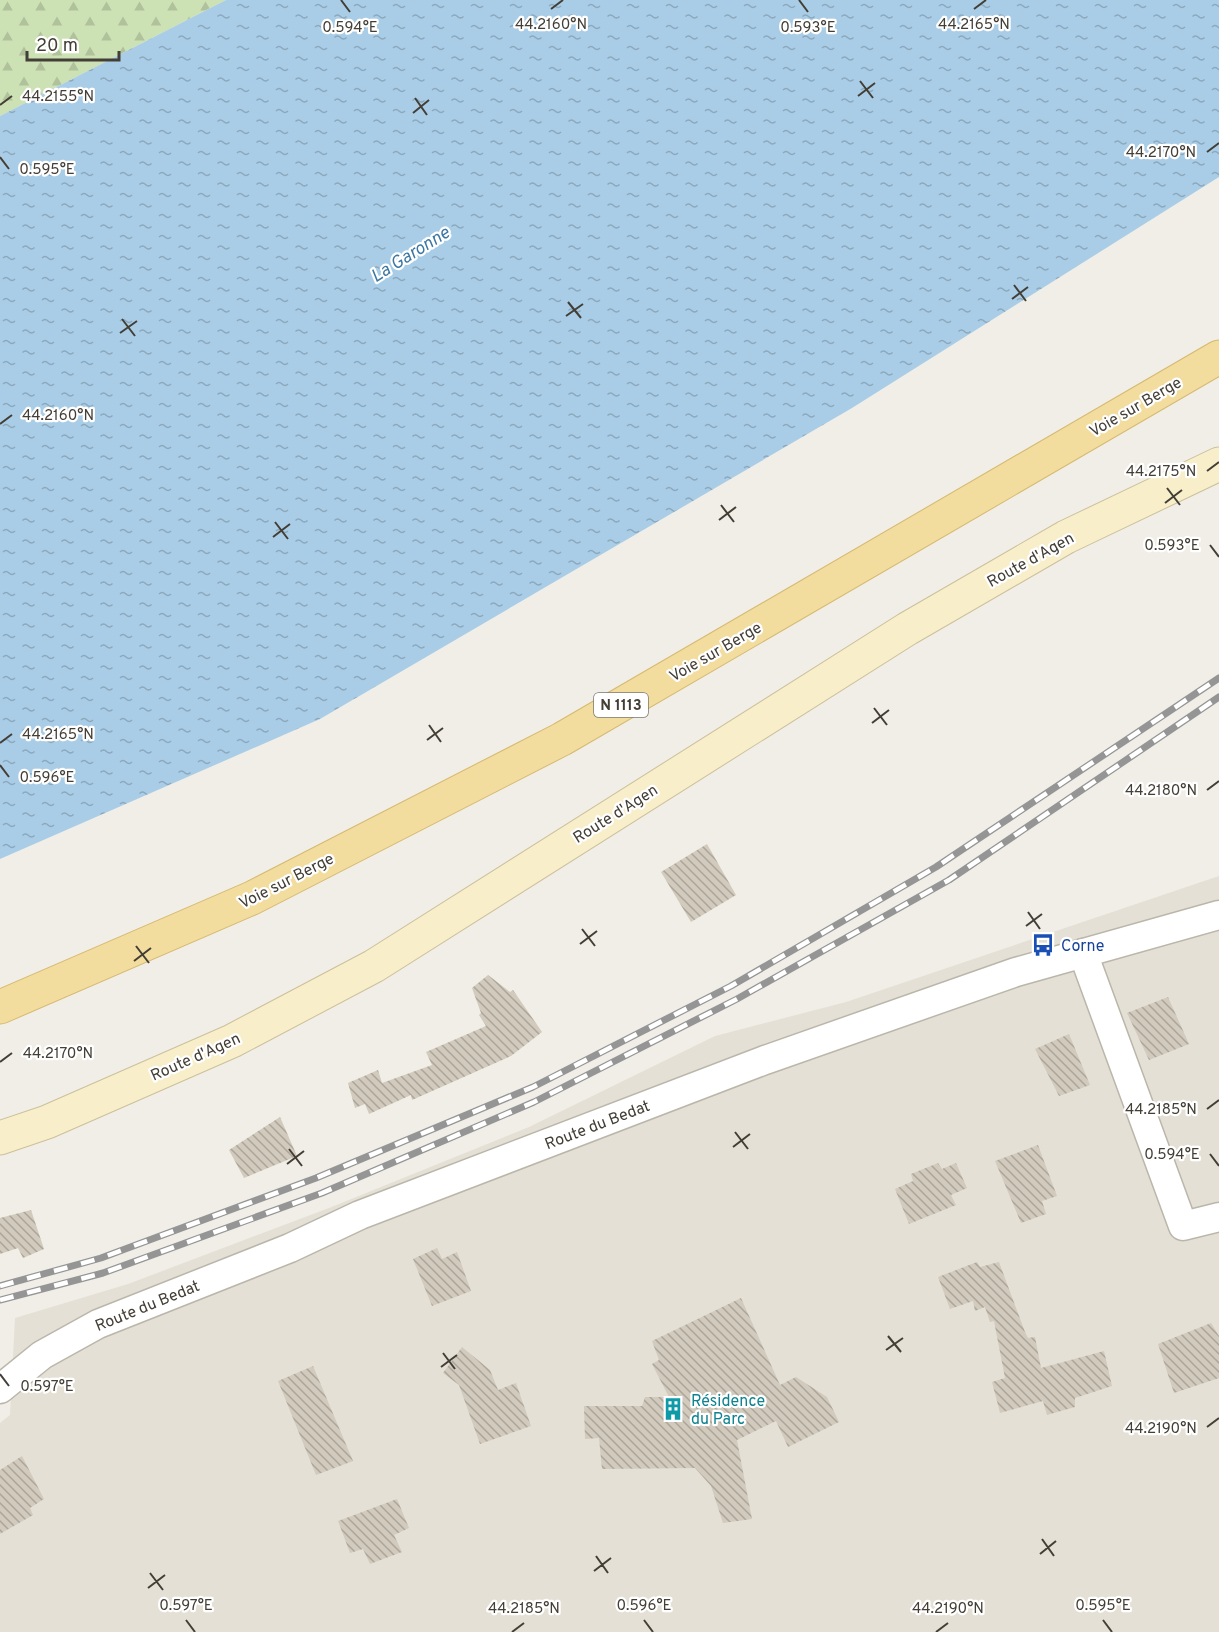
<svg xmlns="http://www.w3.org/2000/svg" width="1219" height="1632" font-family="Overpass,sans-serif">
<defs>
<pattern id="forest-firs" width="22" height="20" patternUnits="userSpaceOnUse" patternTransform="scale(1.5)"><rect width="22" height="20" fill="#cce1b4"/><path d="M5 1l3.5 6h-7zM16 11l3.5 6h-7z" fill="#b0c29b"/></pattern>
<pattern id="water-ripples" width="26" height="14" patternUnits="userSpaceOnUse" patternTransform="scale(1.5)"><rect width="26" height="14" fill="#a9cde7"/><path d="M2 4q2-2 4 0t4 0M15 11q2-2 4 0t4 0" fill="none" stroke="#8ba8bc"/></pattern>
<pattern id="building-back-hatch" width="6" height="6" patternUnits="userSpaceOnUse" patternTransform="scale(1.5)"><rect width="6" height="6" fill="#d1cabd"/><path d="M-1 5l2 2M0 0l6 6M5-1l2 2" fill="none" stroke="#aba59a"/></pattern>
</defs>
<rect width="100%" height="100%" fill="#f1eee7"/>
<polygon fill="#e4e0d5" points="1219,876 1219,1632 0,1632 0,1423 10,1415 15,1318 128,1284 329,1208 529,1127 715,1036 846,1002"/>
<polygon fill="url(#forest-firs)" points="0,0 226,0 0,116"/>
<polygon fill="url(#water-ripples)" points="226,0 1219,0 1219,177 852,408 320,719 0,859 0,116"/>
<g fill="url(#building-back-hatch)">
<polygon points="707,844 736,895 691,922 661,872"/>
<polygon points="488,975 510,992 513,990 542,1032 511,1056 412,1100 411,1095 369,1114 365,1104 355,1108 348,1083 378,1070 382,1083 432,1065 426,1052 486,1026 479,1015 481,1013 472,988"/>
<polygon points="1168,997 1189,1044 1149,1060 1127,1013"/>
<polygon points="1069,1034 1090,1085 1059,1096 1035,1049"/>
<polygon points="280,1117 297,1156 244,1178 229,1150"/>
<polygon points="1038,1145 1057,1196 1042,1201 1046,1214 1021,1223 995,1161"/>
<polygon points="938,1163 942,1169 956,1163 967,1188 951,1195 956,1205 909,1224 895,1189 913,1181 911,1174"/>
<polygon points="31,1210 44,1249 23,1258 18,1248 0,1254 0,1218"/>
<polygon points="437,1248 442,1259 457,1252 471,1291 432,1306 413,1259"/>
<polygon points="977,1262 980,1267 999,1262 1025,1332 1028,1338 1035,1337 1041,1368 1104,1351 1112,1386 1075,1398 1075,1407 1047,1415 1043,1401 1000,1413 992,1382 1005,1378 994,1321 990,1322 985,1307 975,1311 973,1301 950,1309 938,1277"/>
<polygon points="741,1298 780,1385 796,1377 827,1397 839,1422 788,1447 776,1421 737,1440 752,1519 723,1523 711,1486 695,1468 602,1469 599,1438 585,1439 584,1406 642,1406 645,1397 669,1397 652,1364 659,1360 652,1341"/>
<polygon points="1211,1323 1219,1336 1219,1378 1174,1393 1158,1344"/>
<polygon points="462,1347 490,1370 498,1390 516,1383 531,1426 480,1444 459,1385 443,1373"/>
<polygon points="313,1366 353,1461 316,1475 278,1381"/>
<polygon points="22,1456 44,1499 30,1508 33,1515 0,1534 0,1470"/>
<polygon points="397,1499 409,1528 394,1535 402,1552 370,1564 363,1549 350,1553 338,1521"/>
</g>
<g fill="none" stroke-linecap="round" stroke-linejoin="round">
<g stroke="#bbb6aa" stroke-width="31">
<g id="street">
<polyline points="1083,953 1183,1226 1219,1217"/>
<polyline points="0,1389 42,1355 98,1324 290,1248 360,1215 765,1060 1016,972 1219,915"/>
</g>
</g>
<g stroke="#ccc09b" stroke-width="35">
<polyline id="secondary" points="0,1138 47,1122 232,1041 374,966 907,629 1066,537 1219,464"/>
</g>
<g stroke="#d5b970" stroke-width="35">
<polyline id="primary" points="0,1007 252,898 562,739 1219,357"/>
</g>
<use href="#street" stroke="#fff" stroke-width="28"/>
<use href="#secondary" stroke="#f8eeca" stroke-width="33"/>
<use href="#primary" stroke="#f2dc9e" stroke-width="33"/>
<g stroke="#959595" stroke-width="7">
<g id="rail">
<polyline points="0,1286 101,1258 316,1178 533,1087 731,986 936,867 1219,678"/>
<polyline points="0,1300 103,1273 322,1193 534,1102 737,999 949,880 1219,697"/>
</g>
</g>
<use href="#rail" stroke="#fff" stroke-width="4.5" stroke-dasharray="14" stroke-linecap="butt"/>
</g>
<path fill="none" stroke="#433e36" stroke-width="2" d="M341,0L350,12M799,0L808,12M551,9L563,0M974,9L986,0M860,81L873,98M858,96L875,83M415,98L427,115M0,105L12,96M413,113L429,100M1207,152L1219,143M0,157L9,169M1014,285L1026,301M1012,299L1028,287M568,302L581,318M566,316L583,304M122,319L135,336M120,333L137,321M0,424L12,415M1207,471L1219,462M1167,488L1180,505M1165,503L1182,490M721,505L734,522M719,520L736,507M275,522L288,539M273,537L290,524M1210,545L1219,557M874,708L887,725M872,723L889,710M429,725L441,742M427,740L443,728M0,743L12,734M0,765L9,777M1207,790L1219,781M1028,912L1040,929M1026,926L1042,914M582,929L595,946M580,944L597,931M136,946L149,963M134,961L151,948M0,1062L12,1053M1207,1109L1219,1100M735,1132L748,1149M733,1147L750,1134M289,1149L302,1166M1210,1154L1219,1166M287,1164L304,1151M888,1336L901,1352M886,1350L903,1338M443,1353L455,1369M441,1367L457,1355M0,1374L9,1386M1207,1427L1219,1418M1042,1539L1054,1556M1040,1554L1056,1541M596,1556L608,1573M594,1571L611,1558M150,1573L163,1590M148,1588L165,1575M186,1620L195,1632M644,1620L653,1632M1103,1620L1112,1632M512,1632L524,1623M936,1632L948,1623"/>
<defs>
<g id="bus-bare" transform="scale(1.8)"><path d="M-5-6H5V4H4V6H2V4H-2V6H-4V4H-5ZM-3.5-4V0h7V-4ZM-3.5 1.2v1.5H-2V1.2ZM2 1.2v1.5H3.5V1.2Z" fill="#1a4fb4" stroke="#fff" stroke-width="2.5" paint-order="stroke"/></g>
<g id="building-bare" transform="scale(1.8)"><path d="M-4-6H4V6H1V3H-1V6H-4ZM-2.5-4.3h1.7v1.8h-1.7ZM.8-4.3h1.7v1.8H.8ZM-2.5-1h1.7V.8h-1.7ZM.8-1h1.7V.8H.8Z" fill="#0f9aa8" stroke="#fff" stroke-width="2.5" paint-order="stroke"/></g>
</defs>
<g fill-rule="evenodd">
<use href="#bus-bare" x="1043" y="945"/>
<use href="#building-bare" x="673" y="1409"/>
</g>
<g text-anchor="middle" stroke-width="4.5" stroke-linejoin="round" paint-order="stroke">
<rect fill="#fff" stroke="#7b7872" stroke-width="1.5" x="594" y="693" width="54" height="24" rx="4.5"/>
<g font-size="15" font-weight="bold" fill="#433e36">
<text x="621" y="710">N 1113</text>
</g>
<g font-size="16" fill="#433e36" stroke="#fff">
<text transform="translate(1135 406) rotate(-30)" y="6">Voie sur Berge</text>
<text transform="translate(1030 559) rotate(-29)" y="6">Route d'Agen</text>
<text transform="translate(715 651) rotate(-30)" y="6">Voie sur Berge</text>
<text transform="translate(615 813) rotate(-32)" y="6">Route d'Agen</text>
<text transform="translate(286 880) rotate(-27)" y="6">Voie sur Berge</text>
<text transform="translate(195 1056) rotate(-24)" y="6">Route d'Agen</text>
<text transform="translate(597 1124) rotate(-21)" y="6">Route du Bedat</text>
<text transform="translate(147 1305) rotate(-22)" y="6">Route du Bedat</text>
</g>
<g font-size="16" fill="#164399" stroke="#fff" text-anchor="start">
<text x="1061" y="951">Corne</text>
</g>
<g font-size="16" fill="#0d838f" stroke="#fff" text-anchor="start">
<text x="691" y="1406">Résidence<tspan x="691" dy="18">du Parc</tspan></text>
</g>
<g font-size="18" font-style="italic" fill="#3c76a2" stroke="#fff">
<text transform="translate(410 254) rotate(-32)" y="6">La Garonne</text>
</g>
</g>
<g font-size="15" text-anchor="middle" fill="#433e36" stroke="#fff" stroke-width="4.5" stroke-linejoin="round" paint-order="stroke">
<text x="551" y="29">44.2160°N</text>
<text x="974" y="29">44.2165°N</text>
<text x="350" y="32">0.594°E</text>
<text x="808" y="32">0.593°E</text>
<text x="58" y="101">44.2155°N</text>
<text x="1161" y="157">44.2170°N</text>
<text x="47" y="174">0.595°E</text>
<text x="58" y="420">44.2160°N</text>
<text x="1161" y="476">44.2175°N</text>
<text x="1172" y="550">0.593°E</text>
<text x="58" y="739">44.2165°N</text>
<text x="47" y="782">0.596°E</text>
<text x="1161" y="795">44.2180°N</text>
<text x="58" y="1058">44.2170°N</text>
<text x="1161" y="1114">44.2185°N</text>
<text x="1172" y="1159">0.594°E</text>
<text x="47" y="1391">0.597°E</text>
<text x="1161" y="1433">44.2190°N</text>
<text x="186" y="1610">0.597°E</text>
<text x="644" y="1610">0.596°E</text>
<text x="1103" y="1610">0.595°E</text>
<text x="524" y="1613">44.2185°N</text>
<text x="948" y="1613">44.2190°N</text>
</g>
<path d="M27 51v9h92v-9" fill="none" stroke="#433e36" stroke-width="3"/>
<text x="36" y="51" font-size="18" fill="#433e36" stroke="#ffffff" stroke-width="4.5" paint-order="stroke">20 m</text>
</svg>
